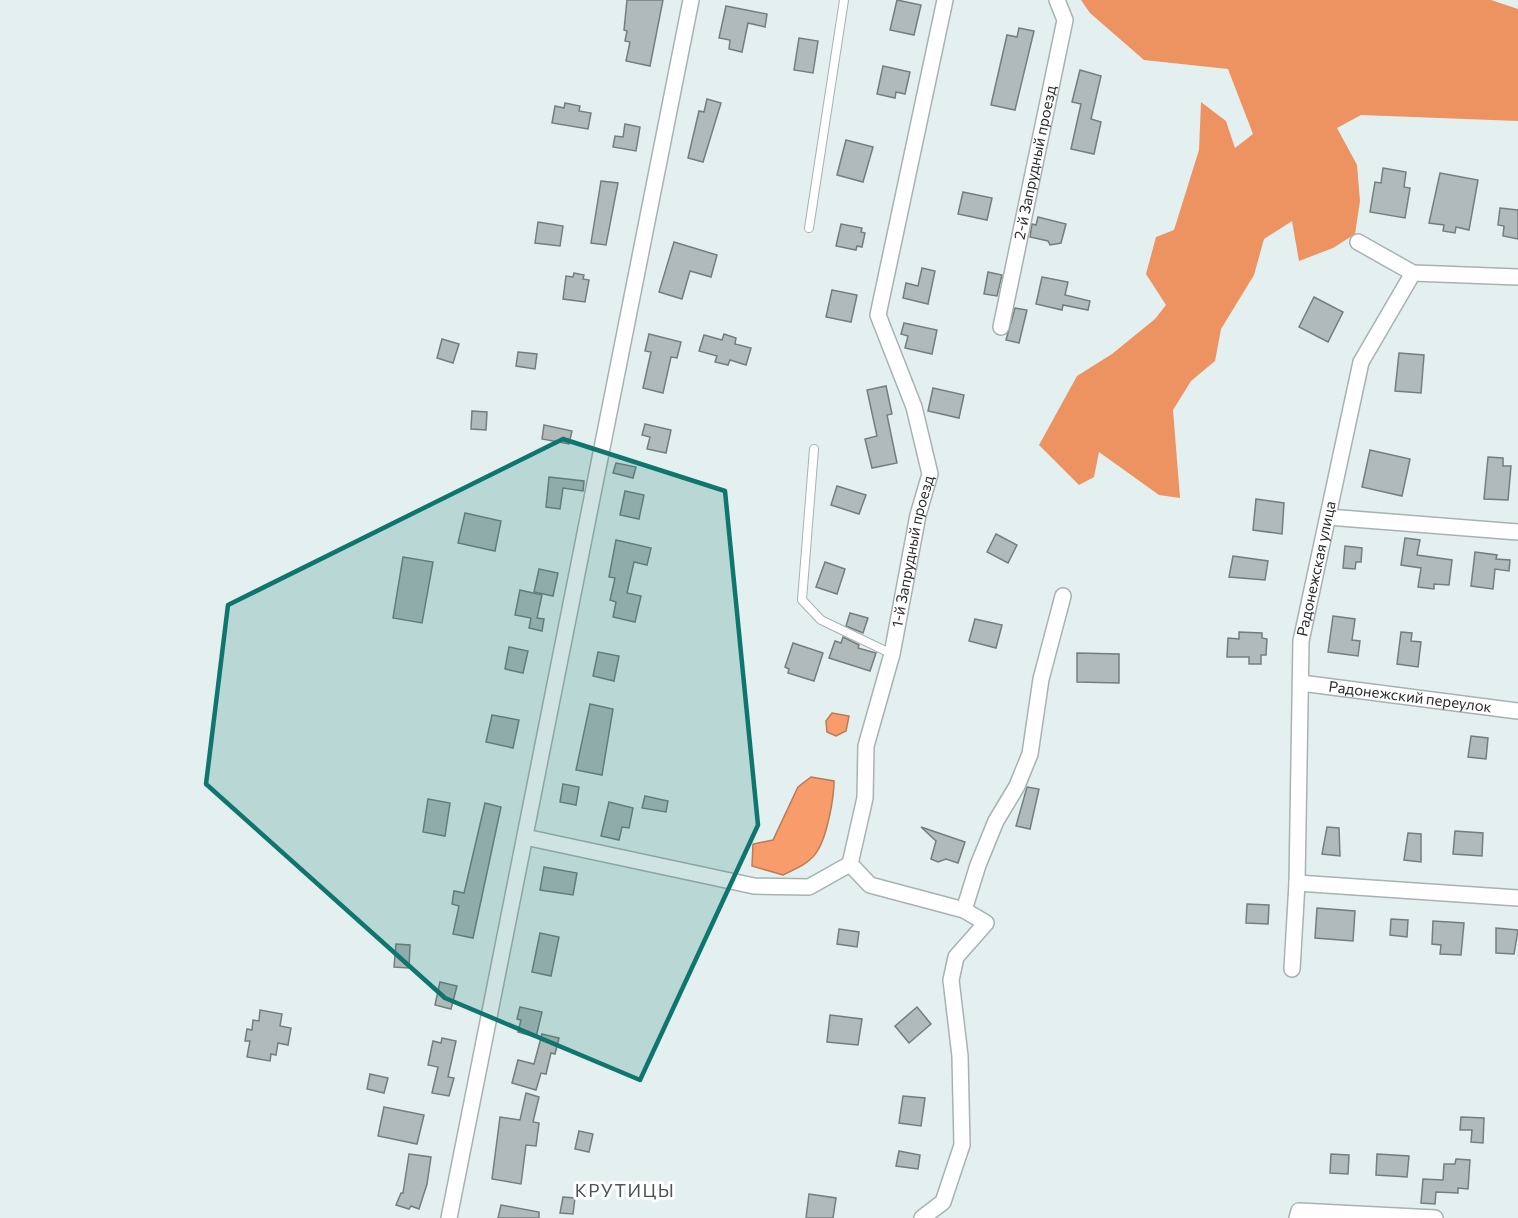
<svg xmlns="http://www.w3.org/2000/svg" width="1518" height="1218" font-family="Commissioner,sans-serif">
<rect width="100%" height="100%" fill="#e4efef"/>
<polygon fill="#ed9361" points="1081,0 1491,0 1518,9 1518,121 1361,115 1337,128 1357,165 1360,201 1355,234 1333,248 1299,261 1292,221 1264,239 1254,275 1221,329 1215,361 1191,381 1173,410 1180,498 1159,495 1099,452 1094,477 1079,485 1039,445 1077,376 1112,354 1155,319 1166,305 1146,274 1156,237 1174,230 1199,150 1201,102 1226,121 1235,148 1253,134 1228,69 1144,60 1090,13"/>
<g fill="#f79c6a" stroke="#b97b58" stroke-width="1.5">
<polygon points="832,713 849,716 846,731 836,736 827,732 826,721"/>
<path d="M811,777L834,781C834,799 827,835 818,850C811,863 795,869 783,875L752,866L753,844L773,840L798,787Z"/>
</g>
<g fill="#b0babb" stroke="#757e7f" stroke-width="1.5">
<polygon points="627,0 663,0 650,66 626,61 630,42 625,41 627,31 624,30"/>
<polygon points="897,0 921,5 914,35 890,30"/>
<polygon points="726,6 767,14 765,27 748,23 742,52 729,49 730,40 719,38"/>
<polygon points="1019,28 1034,31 1015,110 991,105 1007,35 1017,37"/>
<polygon points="799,38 818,41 813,73 794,70"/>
<polygon points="883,66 910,72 905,94 896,92 895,98 877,94"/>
<polygon points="1080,70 1101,76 1091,119 1101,122 1094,154 1071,149 1081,104 1072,102"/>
<polygon points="707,99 721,103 703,162 688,158 699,111 704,112"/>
<polygon points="565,103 580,106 579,111 591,113 588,129 552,123 555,106 564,108"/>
<polygon points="625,124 640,127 636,151 613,147 615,136 623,137"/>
<polygon points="846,140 873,147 863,182 837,175"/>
<polygon points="1383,168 1406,172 1404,187 1410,188 1405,218 1370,212 1375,182 1381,183"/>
<polygon points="1440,173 1478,180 1469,230 1456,227 1455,233 1443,231 1444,225 1429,223"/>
<polygon points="601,181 618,183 606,245 591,243"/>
<polygon points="963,192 992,198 987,220 958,214"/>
<polygon points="1500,208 1518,210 1518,239 1503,236 1504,226 1498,225"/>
<polygon points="1038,217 1066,224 1061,243 1050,245 1048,241 1030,237 1032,224 1036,225"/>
<polygon points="538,222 563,226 560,246 535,243"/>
<polygon points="841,224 862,228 861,232 865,233 862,247 857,246 856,250 836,246"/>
<polygon points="674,242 717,255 711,277 690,271 682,299 659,292"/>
<polygon points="922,268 935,271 928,304 903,298 906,283 918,286"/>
<polygon points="988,272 1002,275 997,296 984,294"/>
<polygon points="574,273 584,275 583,279 589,280 585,302 563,299 566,276 573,277"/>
<polygon points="1042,277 1068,282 1065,295 1090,301 1088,310 1063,305 1062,310 1036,304"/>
<polygon points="832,290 857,295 851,322 826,317"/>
<polygon points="1314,297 1343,312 1328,342 1299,327"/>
<polygon points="1015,308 1027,310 1019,343 1006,340"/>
<polygon points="904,323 937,330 932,354 905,348 908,336 901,334"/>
<polygon points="649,334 681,342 677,358 671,357 663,393 643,388 651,352 645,351"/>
<polygon points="724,334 736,338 735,344 751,348 746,365 730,360 728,365 715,362 717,356 699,351 704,335 722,340"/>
<polygon points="442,339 459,344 453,363 437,358"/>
<polygon points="518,352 537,354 535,369 516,366"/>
<polygon points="1399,353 1424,355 1421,393 1395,391"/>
<polygon points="886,386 892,414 887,415 897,463 872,468 865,439 877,436 867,390"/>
<polygon points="933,388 964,395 959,418 928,411"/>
<polygon points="472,411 487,412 486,430 471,429"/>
<polygon points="645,424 671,430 666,453 647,449 650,437 642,435"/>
<polygon points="544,425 572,431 569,444 542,439"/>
<polygon points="1370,450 1410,459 1402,496 1362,487"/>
<polygon points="1488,457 1503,458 1503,466 1511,466 1508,500 1484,499"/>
<polygon points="616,463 636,467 633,478 613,473"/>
<polygon points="549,477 584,481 583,491 563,488 560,509 546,507"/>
<polygon points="837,486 866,495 859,514 831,505"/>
<polygon points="625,491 644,495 639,519 620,515"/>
<polygon points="1256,499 1284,503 1282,534 1253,530"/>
<polygon points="465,513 501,521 495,551 458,543"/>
<polygon points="996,534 1017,545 1008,563 987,552"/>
<polygon points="1405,538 1420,540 1417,555 1452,560 1449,585 1434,584 1434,589 1418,587 1421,568 1401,565"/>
<polygon points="616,540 651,548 647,565 634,562 627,593 641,596 635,622 613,617 616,602 610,600 615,578 609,577"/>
<polygon points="1345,546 1362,548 1361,562 1356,562 1355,569 1343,568"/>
<polygon points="1475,552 1497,555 1496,559 1510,560 1509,571 1495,569 1493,589 1471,586"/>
<polygon points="1233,556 1268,561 1265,580 1229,577"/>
<polygon points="403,557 433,562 422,623 393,618"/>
<polygon points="825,562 845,569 837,594 816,587"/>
<polygon points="539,569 558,573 553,596 534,592"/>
<polygon points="520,590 542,595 537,618 544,619 542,631 529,628 531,618 515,615"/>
<polygon points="850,613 868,618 863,633 846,626"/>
<polygon points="1333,616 1355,619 1352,640 1360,641 1358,656 1328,652"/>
<polygon points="975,619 1002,625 996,648 969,641"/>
<polygon points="1239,632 1262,633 1262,638 1267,639 1266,655 1261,655 1261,664 1249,664 1249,657 1227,657 1228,638 1239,639"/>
<polygon points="1401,632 1412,633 1411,641 1421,642 1418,667 1397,664"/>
<polygon points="843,637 859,645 858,648 876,653 870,671 829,658 835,641 841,643"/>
<polygon points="793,643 823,653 814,681 788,673 789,669 785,667"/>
<polygon points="509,647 528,651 523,673 505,669"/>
<polygon points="598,652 619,656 614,681 593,676"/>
<polygon points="1077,653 1119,654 1119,683 1077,682"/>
<polygon points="590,704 613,709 602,775 576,770"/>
<polygon points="492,715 519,720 513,748 486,742"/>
<polygon points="1471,736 1488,738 1486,759 1468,757"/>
<polygon points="563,784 579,787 576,805 560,802"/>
<polygon points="1027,787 1039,789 1030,829 1016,826"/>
<polygon points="645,796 668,801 666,812 642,808"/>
<polygon points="428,799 450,803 445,836 423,832"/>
<polygon points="609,802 633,808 629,828 622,827 619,840 601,836"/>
<polygon points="485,803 501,807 473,938 453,934 459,906 452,904 454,891 464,893"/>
<polygon points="921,827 965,842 958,863 946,859 938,862 931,859 936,841"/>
<polygon points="1327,827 1339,828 1340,856 1322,854"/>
<polygon points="1455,831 1483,833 1482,856 1453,854"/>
<polygon points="1408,833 1421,834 1421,862 1404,860"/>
<polygon points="544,867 577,873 573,895 540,890"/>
<polygon points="1247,904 1269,905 1268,924 1246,923"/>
<polygon points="1317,908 1355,911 1353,941 1315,938"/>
<polygon points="1391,919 1408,920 1407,937 1390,935"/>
<polygon points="1433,921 1464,923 1461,955 1440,954 1441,945 1432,944"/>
<polygon points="1496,928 1518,930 1514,954 1496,953"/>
<polygon points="839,929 859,932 857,947 837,944"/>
<polygon points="540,933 559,937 551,976 532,972"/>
<polygon points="396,944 410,945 409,968 394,967"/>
<polygon points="440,982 457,986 451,1009 435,1005"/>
<polygon points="520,1007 542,1012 536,1037 518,1032 521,1020 517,1019"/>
<polygon points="917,1007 931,1024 909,1043 895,1026"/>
<polygon points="260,1010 282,1014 280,1026 291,1028 288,1045 278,1043 276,1055 271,1054 270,1061 247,1057 250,1041 245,1041 247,1029 252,1030 253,1020 259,1021"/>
<polygon points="830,1015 862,1019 858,1045 827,1042"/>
<polygon points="542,1034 559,1038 555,1054 551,1053 546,1074 541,1073 536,1090 512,1083 518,1060 534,1064"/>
<polygon points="442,1038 456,1041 448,1077 454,1078 449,1096 432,1093 438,1067 428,1065 433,1041 441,1043"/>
<polygon points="370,1074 388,1078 384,1093 367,1089"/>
<polygon points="526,1093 539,1097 533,1122 539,1123 536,1146 526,1145 521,1184 492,1179 500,1117 520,1120"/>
<polygon points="903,1096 925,1098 921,1126 899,1123"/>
<polygon points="384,1107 424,1115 417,1144 378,1136"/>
<polygon points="1461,1117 1484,1118 1483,1143 1471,1142 1472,1130 1460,1130"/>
<polygon points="579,1131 593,1134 589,1152 575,1149"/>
<polygon points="899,1151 920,1155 918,1169 896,1166"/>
<polygon points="409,1154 431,1157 427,1184 419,1209 411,1206 409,1209 396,1205 401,1193 403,1193"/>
<polygon points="1331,1154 1349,1155 1348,1174 1330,1173"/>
<polygon points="1377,1154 1409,1156 1407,1177 1376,1175"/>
<polygon points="1456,1159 1470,1160 1468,1189 1458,1188 1458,1193 1436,1192 1435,1204 1421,1203 1423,1179 1443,1180 1444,1164 1455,1164"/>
<polygon points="809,1194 836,1198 833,1218 806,1218"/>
<polygon points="563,1197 575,1198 573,1214 560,1213"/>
<polygon points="501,1205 539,1212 539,1218 498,1218"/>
</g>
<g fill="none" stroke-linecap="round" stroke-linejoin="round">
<g stroke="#a8b2b3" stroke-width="10">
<g id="service">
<polyline points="809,228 844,0"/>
<polyline points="814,449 802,600 821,620 892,654"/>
</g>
</g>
<g stroke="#a8b2b3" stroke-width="18">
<g id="minor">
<polyline points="1358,242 1413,273 1518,277"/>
<path id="s1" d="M1001,327L1065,20L1057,0"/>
<polyline points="1328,517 1518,532"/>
<path id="s2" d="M1301,683L1518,711"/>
<polyline points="525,837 754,886 809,887 850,864"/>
<path id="s3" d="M850,864L865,798L866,746L892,654L918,515L930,474L914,407L878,315L945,0"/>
<polyline points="850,864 870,885 964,910 986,923 956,957 951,980 960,1056 962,1145 943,1202 922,1218"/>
<polyline points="1297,883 1518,898"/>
<polyline points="964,910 978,865 996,821 1017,786 1030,754 1041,679 1063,596"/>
<path id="s4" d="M1292,969L1297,883L1301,641L1361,362L1413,273"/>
<polyline points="449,1218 691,0"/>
<polyline points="1297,1218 1299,1211 1435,1218"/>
</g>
</g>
<use href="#service" stroke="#fff" stroke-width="8"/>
<use href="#minor" stroke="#fff" stroke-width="15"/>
</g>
<path fill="#0f766e" fill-opacity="0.2" stroke="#0f766e" stroke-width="4.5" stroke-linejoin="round" d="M563,439L725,491L758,825L640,1080L445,998L206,784L228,605Z"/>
<g text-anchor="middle" stroke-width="6" stroke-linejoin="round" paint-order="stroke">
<g font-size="15" fill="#292d2e" stroke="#fff">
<text dy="5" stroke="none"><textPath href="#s1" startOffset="168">2-й Запрудный проезд</textPath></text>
<text dy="5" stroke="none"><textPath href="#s3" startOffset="320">1-й Запрудный проезд</textPath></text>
<text dy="5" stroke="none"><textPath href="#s4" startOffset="402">Радонежская улица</textPath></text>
<text dy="5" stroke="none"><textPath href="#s2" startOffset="110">Радонежский переулок</textPath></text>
</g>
<g font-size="18" letter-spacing="1.5" fill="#4c5556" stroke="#fff">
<text x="625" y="1197">КРУТИЦЫ</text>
</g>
</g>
</svg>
